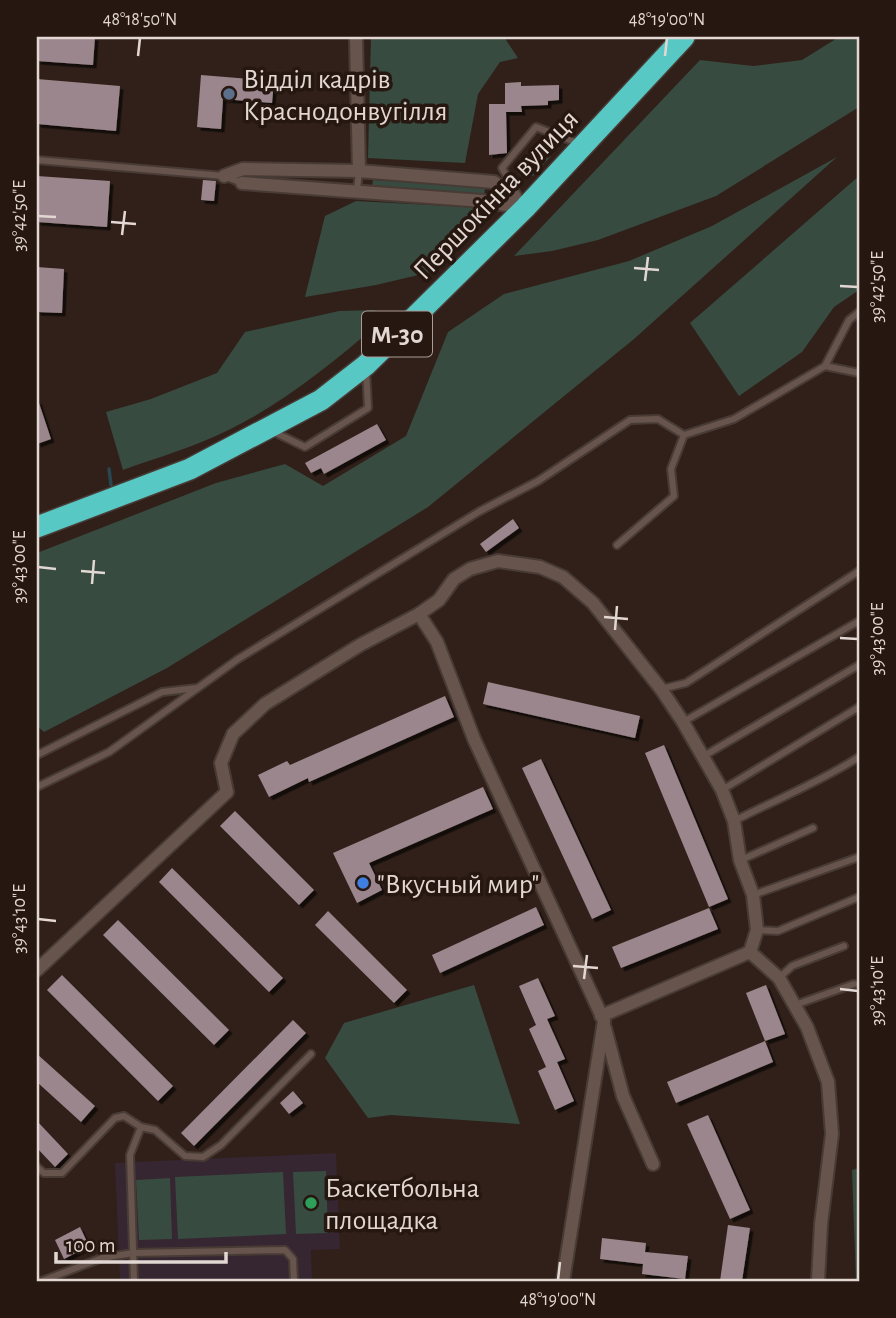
<svg xmlns="http://www.w3.org/2000/svg" width="896" height="1318" font-family="'Alegreya Sans',sans-serif">
<defs>
<filter id="shadow"><feDropShadow dx="3.5" dy="3.5" stdDeviation="0" flood-color="#0009"/></filter>
</defs>
<rect width="100%" height="100%" fill="#302019"/>
<polygon fill="#362631" points="336,1153 340,1249 311,1250 312,1281 120,1281 115,1163"/>
<g fill="#384b40">
<polygon points="371,37 504,37 518,58 500,62 478,94 465,163 368,158"/>
<polygon points="839,37 859,37 859,107 716,196 598,240 552,251 514,256 700,60 753,66 802,60"/>
<polygon points="535,146 547,148 551,156 533,176 521,176 515,170"/>
<polygon points="837,157 634,339 428,507 167,668 44,732 37,726 37,553 216,483 285,464 323,486 406,436 448,332 504,294 629,261 712,226"/>
<polygon points="859,176 859,290 834,307 802,352 739,396 690,323"/>
<polygon points="373,180 485,188 484,196 372,188"/>
<polygon points="356,201 486,208 431,272 376,285 305,297 325,216"/>
<path d="M375,310L377,325C324,370 269,415 204,441C178,452 150,460 123,470L106,412L151,399L217,373L245,332L339,311Z"/>
<polygon points="474,985 520,1124 391,1115 368,1118 325,1058 344,1023"/>
<polygon points="859,1168 859,1281 856,1281 852,1170"/>
<polygon points="326,1171 328,1233 296,1234 293,1172"/>
<polygon points="283,1172 286,1234 178,1239 175,1177"/>
<polygon points="170,1178 172,1239 139,1240 136,1180"/>
</g>
<g fill="none" stroke-linecap="round" stroke-linejoin="round">
<polyline stroke="#284651" stroke-width="3.5" points="109,469 111,485"/>
</g>
<g fill="#9b868d" filter="url(#shadow)">
<polygon points="37,37 95,37 93,65 37,61"/>
<polygon points="201,75 274,81 272,103 223,99 221,129 197,127"/>
<polygon points="37,79 120,86 116,131 37,124"/>
<polygon points="521,82 521,86 559,85 559,100 548,101 548,105 521,106 522,112 506,112 507,153 489,155 489,104 505,104 505,83"/>
<polygon points="37,176 110,181 107,227 37,222"/>
<polygon points="203,180 216,181 214,201 201,200"/>
<polygon points="37,267 64,269 62,313 37,312"/>
<polygon points="38,400 51,439 37,444 37,401"/>
<polygon points="377,424 386,440 324,474 321,468 311,473 305,463"/>
<polygon points="513,519 519,528 486,552 480,544"/>
<polygon points="488,682 640,716 635,738 483,704"/>
<polygon points="445,696 454,717 309,782 308,778 269,797 258,775 287,761 290,765"/>
<polygon points="664,745 728,899 709,907 645,753"/>
<polygon points="541,759 611,910 592,919 522,768"/>
<polygon points="483,787 493,809 369,863 382,890 357,903 333,853"/>
<polygon points="235,811 314,890 299,905 220,826"/>
<polygon points="172,868 283,978 269,992 159,882"/>
<polygon points="536,907 544,925 440,973 432,955"/>
<polygon points="709,908 718,929 621,968 612,947"/>
<polygon points="328,911 407,990 394,1003 315,925"/>
<polygon points="118,920 229,1030 214,1045 103,935"/>
<polygon points="62,975 173,1086 158,1101 47,990"/>
<polygon points="538,978 555,1016 547,1019 565,1059 557,1062 574,1101 555,1110 538,1071 546,1067 529,1029 536,1025 519,986"/>
<polygon points="766,985 785,1034 765,1041 746,993"/>
<polygon points="293,1020 306,1033 194,1146 181,1133"/>
<polygon points="765,1041 773,1062 676,1103 667,1082"/>
<polygon points="37,1054 95,1106 81,1122 37,1082"/>
<polygon points="293,1091 303,1103 289,1114 280,1103"/>
<polygon points="708,1115 750,1210 730,1219 687,1124"/>
<polygon points="37,1121 68,1154 55,1167 37,1148"/>
<polygon points="728,1225 750,1228 742,1281 720,1281"/>
<polygon points="80,1227 89,1246 64,1259 55,1240"/>
<polygon points="602,1238 646,1243 645,1252 688,1256 685,1279 642,1274 643,1264 600,1259"/>
</g>
<g fill="none" stroke-linecap="round" stroke-linejoin="round">
<g stroke="#483b35" stroke-width="10">
<g id="lane">
<polyline points="37,160 224,176 242,183"/>
<polyline points="357,190 359,171"/>
<polyline points="520,199 502,168 536,127 580,144"/>
<polyline points="825,366 859,373"/>
<polyline points="274,432 305,447 368,408 366,370"/>
<polyline points="617,545 674,496 671,469 684,435"/>
<polyline points="661,689 686,683 859,571"/>
<polyline points="683,722 859,621"/>
<polyline points="37,755 162,692 197,688"/>
<polyline points="702,757 859,665"/>
<polyline points="37,787 109,752 238,659 480,511 538,481 630,420 658,419 684,435 734,419 825,366 849,320 859,312"/>
<polyline points="722,790 859,707"/>
<path d="M734,821C775,800 820,782 859,757"/>
<polyline points="741,860 813,828"/>
<polyline points="753,895 859,857"/>
<polyline points="757,930 778,931 859,897"/>
<polyline points="779,978 792,966 844,946"/>
<polyline points="795,1005 854,984"/>
<polyline points="37,1167 44,1173 62,1173 115,1118 124,1116 141,1127"/>
<polyline points="42,1281 102,1258 133,1253 285,1250 293,1259 294,1281"/>
<polyline points="134,1281 130,1155 141,1127 155,1130 185,1156 203,1157 221,1145 311,1054"/>
</g>
</g>
<g stroke="#483b35" stroke-width="16">
<g id="street">
<polyline points="356,37 359,171"/>
<polyline points="224,176 243,169 359,171 494,182 525,208"/>
<polyline points="242,183 483,201 524,208"/>
<polyline points="419,614 437,642 474,739 604,1021 563,1281"/>
<polyline points="37,970 227,792 221,763 233,734 265,704 360,645 419,614 439,600 454,579 470,569 498,561 540,567 563,577 593,603 661,689 683,722 722,790 734,821 740,860 753,895 757,930 750,952"/>
<polyline points="601,1016 750,952 779,978 807,1027 828,1082 832,1134 821,1224 818,1281"/>
<polyline points="605,1028 623,1096 653,1164"/>
</g>
</g>
<g stroke="#483b35" stroke-width="24">
<polyline id="highway" points="37,527 190,469 321,400 366,365 525,208 684,37"/>
</g>
<use href="#lane" stroke="#67544c" stroke-width="6"/>
<use href="#street" stroke="#67544c" stroke-width="12"/>
<use href="#highway" stroke="#58c8c5" stroke-width="21"/>
</g>
<path fill="none" stroke="#e2d7d2" stroke-width="2.5" d="M138,56L140,38M665,56L667,38M38,216L56,217M111,222L136,224M122,235L125,211M634,268L659,270M645,281L648,257M840,286L858,287M38,567L56,569M81,571L105,573M92,584L94,560M604,617L628,619M615,630L617,606M840,638L858,639M38,919L56,921M573,966L598,968M584,979L587,955M840,989L858,991M558,1280L560,1262"/>
<circle fill="#5c6f8a" stroke="#261710" stroke-width="2.5" cx="229" cy="94" r="7"/>
<circle fill="#3f7fe0" stroke="#261710" stroke-width="2.5" cx="363" cy="883" r="7"/>
<circle fill="#2e9e5b" stroke="#261710" stroke-width="2.5" cx="311" cy="1203" r="7"/>
<g text-anchor="middle" stroke-width="7" stroke-linejoin="round" paint-order="stroke">
<rect fill="#261710" stroke="#aa9d98" stroke-width="2" x="362" y="311.5" width="70" height="45" rx="5"/>
<g font-size="26" font-weight="bold" fill="#e2d7d2">
<text x="397" y="343">М-30</text>
</g>
<g font-size="28" fill="#e2d7d2" stroke="#261710" text-anchor="start">
<text x="243" y="88">Відділ кадрів<tspan x="243" dy="32">Краснодонвугілля</tspan></text>
<text x="377" y="893">"Вкусный мир"</text>
<text x="325" y="1197">Баскетбольна<tspan x="325" dy="32">площадка</tspan></text>
</g>
<g font-size="28" fill="#e2d7d2" stroke="#261710">
<text transform="translate(495 194) rotate(-46)" y="10">Першокінна вулиця</text>
</g>
</g>
<rect width="896" height="1318" fill="none" stroke="#261710" stroke-width="77"/>
<path d="M56 1252v10h170v-10" fill="none" stroke="#e2d7d2" stroke-width="3.5"/>
<text x="66" y="1252" font-size="21" fill="#e2d7d2" stroke="#261710" stroke-width="5" paint-order="stroke">100 m</text>
<rect x="38" y="38" width="820" height="1242" fill="none" stroke="#e2d7d2" stroke-width="2.5"/>
<g font-size="18" text-anchor="middle" fill="#e2d7d2">
<text x="140" y="25">48°18'50"N</text>
<text x="667" y="25">48°19'00"N</text>
<text transform="translate(19 216) rotate(-90)" y="6">39°42'50"E</text>
<text transform="translate(877 287) rotate(-90)" y="6">39°42'50"E</text>
<text transform="translate(19 567) rotate(-90)" y="6">39°43'00"E</text>
<text transform="translate(877 639) rotate(-90)" y="6">39°43'00"E</text>
<text transform="translate(19 919) rotate(-90)" y="6">39°43'10"E</text>
<text transform="translate(877 991) rotate(-90)" y="6">39°43'10"E</text>
<text x="558" y="1305">48°19'00"N</text>
</g>
</svg>
